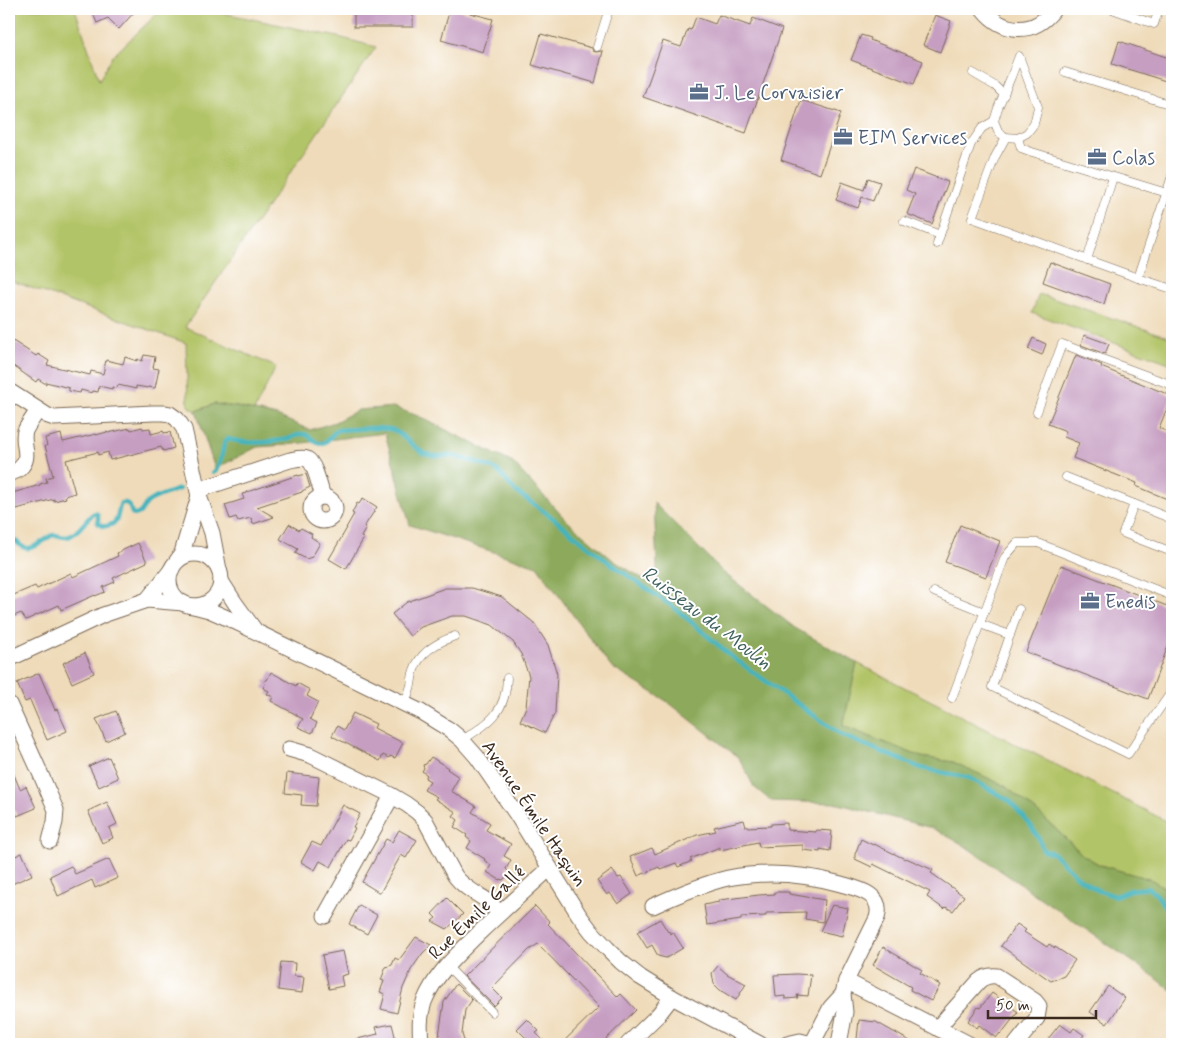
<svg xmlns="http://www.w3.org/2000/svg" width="1181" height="1053" font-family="Mynerve,sans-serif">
<rect width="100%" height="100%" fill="#fff"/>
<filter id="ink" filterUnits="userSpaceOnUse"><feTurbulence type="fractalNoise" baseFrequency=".02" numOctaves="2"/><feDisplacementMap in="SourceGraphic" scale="10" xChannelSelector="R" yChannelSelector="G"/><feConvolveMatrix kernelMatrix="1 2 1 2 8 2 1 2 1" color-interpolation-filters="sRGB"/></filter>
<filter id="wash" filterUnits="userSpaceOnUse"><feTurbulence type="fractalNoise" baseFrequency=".0096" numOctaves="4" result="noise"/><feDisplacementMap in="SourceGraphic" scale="20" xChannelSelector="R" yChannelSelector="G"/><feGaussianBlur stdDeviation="1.12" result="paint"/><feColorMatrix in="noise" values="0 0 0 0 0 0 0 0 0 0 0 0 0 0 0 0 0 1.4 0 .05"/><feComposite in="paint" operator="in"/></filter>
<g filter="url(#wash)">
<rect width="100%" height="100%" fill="#efdbba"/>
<g fill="#b2c468" stroke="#767743">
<polygon points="9,9 75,9 99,80 112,57 162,9 204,9 338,37 376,47 185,327 276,367 254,411 237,407 214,404 196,411 188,406 186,343 9,280"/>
<polygon points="1039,294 1172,338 1172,364 1032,313"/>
<polygon points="857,663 1172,824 1172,892 1152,880 1100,865 1083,855 1043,817 1005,786 953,762 921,757 843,726"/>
</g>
<polygon fill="#8daa5c" stroke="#646a3d" points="214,404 237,407 277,416 310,430 335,422 358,410 393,407 418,416 513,463 566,520 614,561 658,588 654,503 724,573 795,628 857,663 843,726 921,757 953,762 1005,786 1043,817 1083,855 1100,865 1152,880 1172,892 1172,991 1155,977 962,844 932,828 835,803 771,801 754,787 739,758 668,702 611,667 537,566 410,525 385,433 286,445 257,447 215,469 196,411"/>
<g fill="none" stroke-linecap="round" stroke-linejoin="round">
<g stroke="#44b4bd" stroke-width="4.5">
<path d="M213,473C221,467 222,450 225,441L228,439C247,444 268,443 287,439C292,438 298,434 302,434C311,433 314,446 323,443C329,441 332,433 338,430L373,428L391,429L397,432L423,453L434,456H453L476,462L497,470L515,491L549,515L607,561L676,609L732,657L843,736L921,768L970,778L1010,801L1031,826L1039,839L1043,850L1053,853L1079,878L1097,890L1115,896L1130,890L1148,888L1157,895L1172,918"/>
<path d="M9,546L14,541L17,542C19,544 20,546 23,547C30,552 42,542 48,538C50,536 52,535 55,535C60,535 64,539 70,536C80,531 85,520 93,514L96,513L98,515V523C102,527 105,527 110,525C120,522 117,510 121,503H126L129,505L132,513L134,515C143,514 142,507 148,502C154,497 171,492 179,489"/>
</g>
</g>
<g id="blocks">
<g fill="#c69ec2">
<polygon points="91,9 137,9 119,29 108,18 97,23"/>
<rect x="354" y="9" width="59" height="18"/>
<polygon points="450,9 455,9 493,19 483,52 441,40"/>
<polygon points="719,15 750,26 753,18 782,29 746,133 643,97 663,41 681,47 688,29 691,30 696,17 715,24"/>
<polygon points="935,15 951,21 940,52 923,45"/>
<polygon points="541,34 592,48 593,51 596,52 601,51 603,51 595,83 532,65"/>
<polygon points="861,35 871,38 870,40 923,61 914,84 851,60"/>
<polygon points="1119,41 1172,59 1172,83 1112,64"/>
<polygon points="801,100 841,113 820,174 781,160"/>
<polygon points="914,169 948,182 932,224 907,214 915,194 906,190"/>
<polygon points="868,178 880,182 873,201 862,197 858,208 836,200 842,182 864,190"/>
<polygon points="1050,262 1110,284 1104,304 1043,282"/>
<polygon points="1084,335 1109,344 1105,354 1081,345"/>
<polygon points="1033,338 1046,344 1042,355 1028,349"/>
<polygon points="13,341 36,356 38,354 49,361 47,365 90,375 91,371 103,374 106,360 123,364 125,357 137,361 137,359 142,361 144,355 155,357 153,368 159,369 155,388 148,387 148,388 136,386 136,389 118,385 117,388 112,387 112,389 99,386 98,392 93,391 92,393 81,390 80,393 69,391 69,388 46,382 46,384 38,379 36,382 9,363 9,348"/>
<polygon points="1076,355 1102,365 1101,367 1172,396 1159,428 1172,434 1172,501 1136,486 1137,483 1073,458 1079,443 1064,437 1066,431 1048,424"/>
<polygon points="142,427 143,429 150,428 151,434 163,431 164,433 170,432 174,448 163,451 161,447 110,460 108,452 98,455 98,452 66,460 75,493 65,496 66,498 54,501 54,499 9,511 9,494 40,485 40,484 47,482 46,478 53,476 45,446 47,446 45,438 61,434 63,442 96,434 96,435 107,432 108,433 130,428 131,430"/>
<polygon points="306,474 310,487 302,491 302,492 257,507 274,517 253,524 251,518 238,521 236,517 230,519 225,505 244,499 242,494 247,493 247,492 298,475 298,476"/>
<polygon points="363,498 377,507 364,527 366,528 361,537 364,538 346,569 329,559 347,528 346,528 354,514 352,513 357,503 359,504"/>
<polygon points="289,524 299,530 301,528 312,534 311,537 320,543 312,557 306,559 295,553 298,549 280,539"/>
<polygon points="960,525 1000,541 986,577 945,562"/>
<polygon points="138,543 147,562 113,578 115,582 103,587 105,592 95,596 95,595 61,610 59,605 26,620 21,613 9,618 9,597 35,586 37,589 71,573 73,577 118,556 117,553"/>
<polygon points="1061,565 1172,608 1172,635 1148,699 1026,652"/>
<polygon points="445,588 472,588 502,597 534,623 548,645 557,674 555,713 545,733 520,721 526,707 529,676 521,654 513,642 492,625 466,616 452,616 421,627 410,636 392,614 407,602"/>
<polygon points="85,653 94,673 72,683 63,663"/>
<polygon points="271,672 296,686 297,683 310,690 307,696 318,702 310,719 317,723 312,733 298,727 303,719 297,716 297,715 271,701 273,697 267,694 269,691 263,688 265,684 264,681 267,680"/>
<polygon points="39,673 55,710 57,709 67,731 47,740 30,700 25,702 17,683"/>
<polygon points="116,711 125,732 106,741 96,719"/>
<polygon points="353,713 376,724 374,728 403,743 395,758 390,756 389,758 383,755 380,761 332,736 337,726 344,730"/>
<polygon points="109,757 118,778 99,787 89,766"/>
<polygon points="431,757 448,768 447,769 459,777 451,791 476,806 472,812 490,823 486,830 511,844 504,856 511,860 506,869 510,873 503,880 500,879 500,880 487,872 491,865 484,860 485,859 467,848 471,841 466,837 467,835 454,827 458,820 453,816 456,812 435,799 437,797 424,790 430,781 425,778 427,775 422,771 424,768 423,765 426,764"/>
<polygon points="9,763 20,789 26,786 36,808 17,816 9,799"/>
<polygon points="287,773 319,777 316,806 301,805 302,795 285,793"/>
<polygon points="107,802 117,824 109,828 113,838 102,843 88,811"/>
<polygon points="343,805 360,814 353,827 355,828 349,840 346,839 331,867 320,861 315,870 301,862 312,842 321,846"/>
<polygon points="744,820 746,827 771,826 771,824 787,823 787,830 816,832 816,830 832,831 830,851 820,849 820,852 803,850 803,845 759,847 758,842 720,850 720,847 690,859 692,861 678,867 676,863 660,869 659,867 638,876 630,857 652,848 655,854 697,835 716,831 714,827"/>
<polygon points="399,830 417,840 406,858 401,855 380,893 362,882 386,839 392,842"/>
<polygon points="861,839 873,845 874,844 905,859 906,858 933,870 931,873 964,896 953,911 946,907 944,909 927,897 930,892 873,864 872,867 855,859 855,854"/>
<polygon points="22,853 32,875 12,884 9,878 9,859"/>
<polygon points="109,859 118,878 95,888 92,880 58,896 50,876 71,866 75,874"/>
<polygon points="612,870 618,878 621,877 632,894 618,904 610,893 607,895 597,881"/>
<polygon points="775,892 789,892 789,894 825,900 823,922 805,919 806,912 766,913 766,916 741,917 741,920 707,925 704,905 719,902 719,900 759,895 775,894"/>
<polygon points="447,898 463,914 447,929 432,921 436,918 432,914"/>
<polygon points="359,905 377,915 367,934 349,924"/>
<polygon points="832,905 848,908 842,936 820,931"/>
<polygon points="535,906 550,922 548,924 618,997 621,994 636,1010 601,1044 561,1044 599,1007 538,944 529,950 492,988 502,998 494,1006 464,976"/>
<polygon points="660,919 668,932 669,931 671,934 673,932 683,948 666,958 658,956 652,945 647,948 637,932"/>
<polygon points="1017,924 1026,930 1024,932 1047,947 1049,944 1055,948 1055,947 1075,960 1064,976 1051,981 1001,946"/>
<polygon points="416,937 431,945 422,954 411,970 403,988 397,1013 381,1009 385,994 380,992 384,981 381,980 386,967 392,965 395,958 399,960"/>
<polygon points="883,947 922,970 920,973 940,985 931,1001 910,990 911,987 873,965"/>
<polygon points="343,951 348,974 341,976 343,986 329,989 322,955"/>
<polygon points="281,962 295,963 294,976 304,977 302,993 278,990"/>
<polygon points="718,966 727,974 746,984 736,1000 720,990 714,984 712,973"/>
<polygon points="797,974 811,975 808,996 797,995 798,998 785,999 785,996 776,997 774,975"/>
<polygon points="456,984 472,1000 465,1010 462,1034 465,1044 442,1044 439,1036 444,1002"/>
<polygon points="1108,986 1125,998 1107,1024 1090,1012"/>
<polygon points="992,993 1018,1012 1001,1034 1000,1033 996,1038 979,1025 977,1028 968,1021 978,1007 980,1008"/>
<polygon points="527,1019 539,1031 536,1033 547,1044 532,1044 517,1029"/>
<polygon points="859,1020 876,1022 915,1044 875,1044 869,1041 857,1039"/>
<polygon points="392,1024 397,1044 353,1044 353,1040 378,1034 376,1027"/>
<polygon points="1060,1024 1071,1032 1074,1028 1084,1035 1080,1040 1086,1044 1044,1044"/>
</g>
</g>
</g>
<g filter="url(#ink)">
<use href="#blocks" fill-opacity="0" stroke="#7a6855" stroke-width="1"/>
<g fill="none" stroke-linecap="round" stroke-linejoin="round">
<g stroke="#7a6855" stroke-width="9">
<g id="lane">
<polyline points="1112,9 1154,24 1159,9"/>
<polyline points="597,47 607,15 607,9"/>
<polygon points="1019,56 1038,107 1034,124 1027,133 1018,138 1006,137 999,133 994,121 998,108 1011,77"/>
<polyline points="1065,72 1172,105"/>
<polyline points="973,73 995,86 1004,95"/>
<polyline points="1006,137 995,157 972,218 1138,278 1172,289"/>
<polyline points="1018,138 1021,148 1032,152 1167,193"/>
<polyline points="904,221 940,235"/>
<polyline points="937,244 971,144 982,128 994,121"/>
<polyline points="1087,260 1113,177"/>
<polyline points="1138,278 1172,176"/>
<polyline points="1037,412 1062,344 1172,385"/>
<polyline points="1066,477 1172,519"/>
<polyline points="1134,504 1123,533 1172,552"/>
<polyline points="934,592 984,612"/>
<polyline points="1019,609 992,687 1128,754 1172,691"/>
<polyline points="980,624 1010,635"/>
<polyline points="952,698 1005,557 1017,543 1038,543 1172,596"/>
<path d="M405,704C407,698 409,692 411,685C412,680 412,675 414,670C420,652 438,642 455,636"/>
<path d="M462,740C490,723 506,712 507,678"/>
<polyline points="1172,784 1172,785"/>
<polyline points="447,966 492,1012"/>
</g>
</g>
<g stroke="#7a6855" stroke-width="17">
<g id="street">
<path d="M983,9C1003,34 1034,36 1054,9"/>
<polyline points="9,391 48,416 54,418 153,413 164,413 170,414 177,419 184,429 199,496 212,533 219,570"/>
<path d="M9,473C15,472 18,471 22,466C31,455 21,443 25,431C28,424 34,417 38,410"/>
<path d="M198,490L290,460C295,459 302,457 307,459C315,463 320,488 323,497"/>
<circle cx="323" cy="509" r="12"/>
<circle cx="195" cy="580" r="26"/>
<polyline points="177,561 182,553 199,496"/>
<polyline points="221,581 235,603 254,629"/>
<polyline points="147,600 172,569"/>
<polyline points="194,606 209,610 234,621 421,712 450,730 462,740 477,757 517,815 579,915 591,931 607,948 621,962 640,977 672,997 760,1044"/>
<polyline points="9,659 103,615 147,600 183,603"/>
<polyline points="9,704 38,768 56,810 55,822 50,841"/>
<path d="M289,749L310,755L389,794L406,804L417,812L425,820L455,876C464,888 476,893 488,901C492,905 496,909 500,913"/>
<path d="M653,906C677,895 702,884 728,878C765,871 805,874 841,884C859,889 884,894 877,918L846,981L843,994L845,1012L839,1044"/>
<polyline points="325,916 392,796"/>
<polyline points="846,981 969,1044"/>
<path d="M939,1029L941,1024L979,981C985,976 990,975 997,976L1035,1001L1039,1006L1037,1018L1016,1044"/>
<path d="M421,1044C420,1030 419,1016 424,1002C435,974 458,954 479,933C502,911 526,890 550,868"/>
<polyline points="628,1044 658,1015 672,997"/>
<polyline points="787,1044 800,1041 812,1044"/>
<polyline points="812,1044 831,1007 843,994"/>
</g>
</g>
<use href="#lane" stroke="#fff" stroke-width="8"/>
<use href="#street" stroke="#fff" stroke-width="15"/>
</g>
</g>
<defs>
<g id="office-bare" transform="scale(1.5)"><path d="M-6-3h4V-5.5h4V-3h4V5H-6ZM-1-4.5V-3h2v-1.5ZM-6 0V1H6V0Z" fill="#5c6f8a" stroke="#fff" stroke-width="2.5" paint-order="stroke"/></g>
</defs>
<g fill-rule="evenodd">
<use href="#office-bare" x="699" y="92"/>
<use href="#office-bare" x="843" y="137"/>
<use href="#office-bare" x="1097" y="157"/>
<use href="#office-bare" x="1090" y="601"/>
</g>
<g text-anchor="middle" stroke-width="4" stroke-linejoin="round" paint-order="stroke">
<g font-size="19" fill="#4e5e75" stroke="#fff" text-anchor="start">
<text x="714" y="99">J. Le Corvaisier</text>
<text x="858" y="144">EIM Services</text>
<text x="1112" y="164">Colas</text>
<text x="1105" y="608">Enedis</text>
</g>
<g font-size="19" fill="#3b2a1e" stroke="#fff">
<text transform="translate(535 813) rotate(56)" y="7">Avenue Émile Haquin</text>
<text transform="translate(476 912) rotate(-44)" y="7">Rue Émile Gallé</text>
</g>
<g font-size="20" font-style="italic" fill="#3f615e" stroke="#fff">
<text transform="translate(707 617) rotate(37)" y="7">Ruisseau du Moulin</text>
</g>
</g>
<rect width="1181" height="1053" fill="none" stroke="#fff" stroke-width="30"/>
<path d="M988 1010v8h108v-8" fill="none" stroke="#3b2a1e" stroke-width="2.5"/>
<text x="996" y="1010" font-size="15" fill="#3b2a1e" stroke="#ffffff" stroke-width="4" paint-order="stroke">50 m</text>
</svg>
